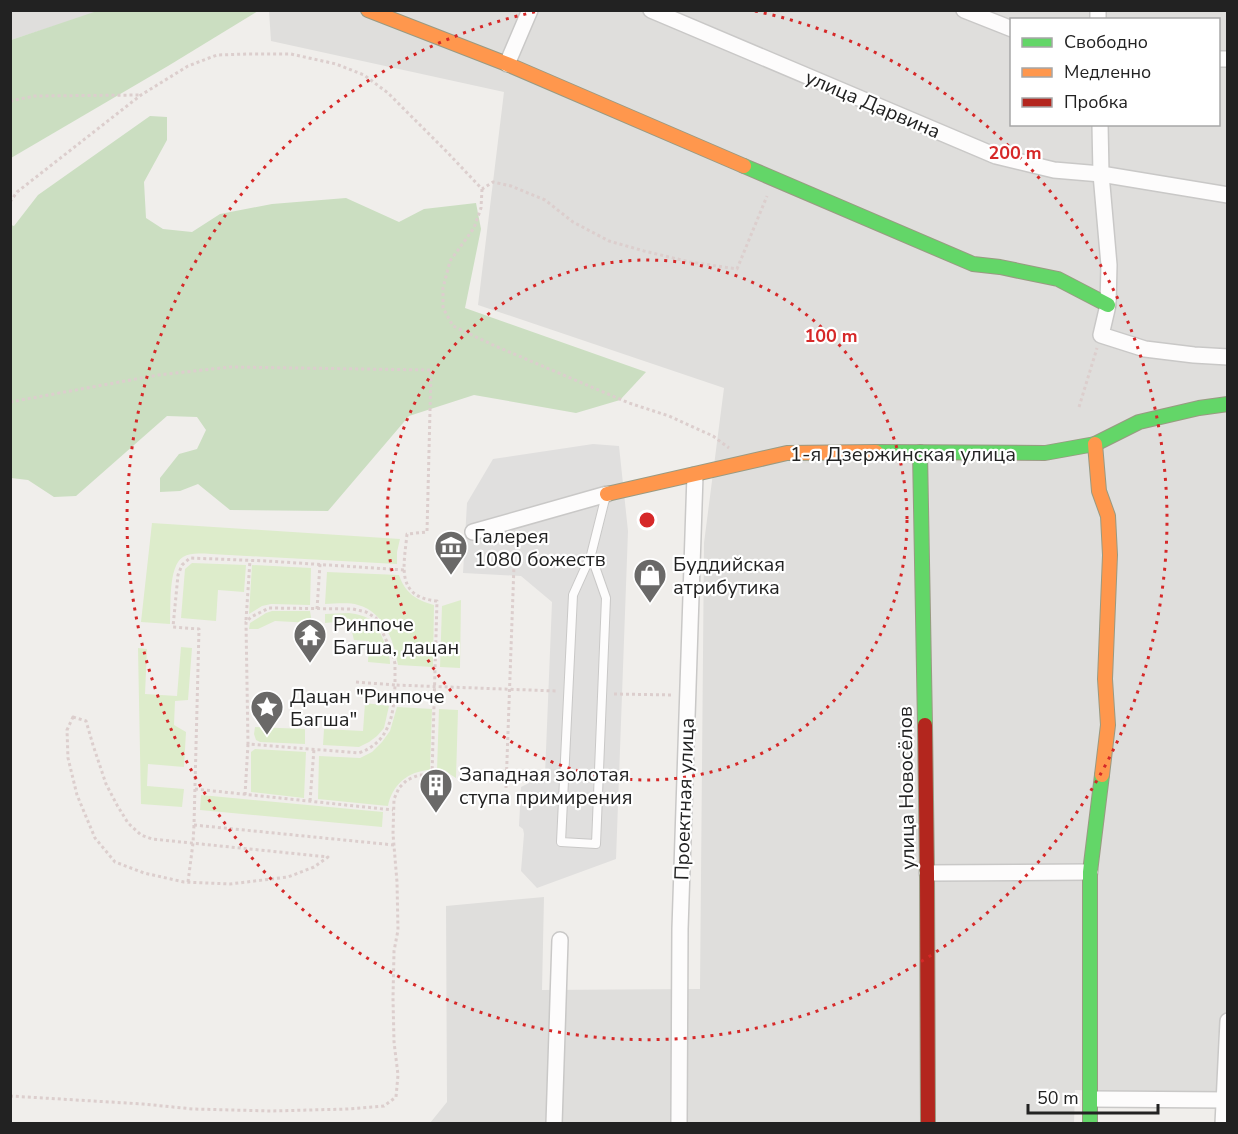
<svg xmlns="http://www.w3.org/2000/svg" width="1238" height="1134" font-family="'Nunito Sans',sans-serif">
<rect width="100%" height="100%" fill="#f0eeeb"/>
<g fill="#dfdedc" fill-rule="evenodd">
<polygon points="11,10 100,11 11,40"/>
<path d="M269,11H1227V1095L1075,1090L1074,1124L430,1123L447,1102L446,906L544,897L542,990L700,989L704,543L724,388L478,305L504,92L271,41ZM1012,20H1218V124H1012Z"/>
</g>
<g fill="#ddeccb">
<path d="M152,523L400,539L397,552V564L211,554C203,554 191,552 183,557C168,566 171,607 170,624L141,622Z"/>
<polygon points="192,563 246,565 244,592 218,590 216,621 181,618 185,569"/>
<polygon points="252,565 311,568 310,605 271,604 262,606 249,614"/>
<path d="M327,572L399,575C405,593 416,600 434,605L433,667L398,665C394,641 384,612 358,605C348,602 335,604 325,604Z"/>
<polygon points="461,600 460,668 440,667 442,606"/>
<polygon points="272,611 310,611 312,623 275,621 258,629 249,629 250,623 266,613"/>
<path d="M349,613C357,614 367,616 373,622C380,630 391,654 390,664L368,662L369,641L354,640C349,617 346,622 325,623V614Z"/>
<polygon points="181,647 192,648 188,700 175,701 174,725 186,732 184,767 148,764 147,786 184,789 182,807 141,804 138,648 147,649 145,694 177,696"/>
<polygon points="365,703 389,706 384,728 377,736 369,742 359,747 323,745 324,729 363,731"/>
<path d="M397,707L432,709L430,770C408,771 392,785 388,806L318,799L319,756L360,758L372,752L382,742L390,731Z"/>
<polygon points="439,709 458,710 456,778 448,773 437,771"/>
<polygon points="255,727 305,729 305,744 260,742 256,740 254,734"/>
<polygon points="255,749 306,752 304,798 251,792 251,752"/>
<polygon points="201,795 383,812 382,827 200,810"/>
</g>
<g fill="#cbdec1">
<polygon points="100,10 258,11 168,66 11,158 11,40"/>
<polygon points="150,116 167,117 167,140 144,182 146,218 163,229 192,232 220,214 272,204 346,198 399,222 424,209 476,203 481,229 465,308 646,372 620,400 576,413 474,395 409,416 328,511 230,510 198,484 180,491 160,492 160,478 179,454 197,449 206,430 197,417 167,416 76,496 54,497 28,480 11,478 11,225 14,226 38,195"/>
</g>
<polygon fill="#e0dfde" points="593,444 619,446 628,531 616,859 537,888 521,871 524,834 523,829 519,826 521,787 545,775 552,602 521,576 463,573 467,503 493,459"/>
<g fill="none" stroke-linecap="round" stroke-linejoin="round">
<g stroke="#c9c8c7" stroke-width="10">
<polyline id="lane" points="591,555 606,598 596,844 561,842 573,595 591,555 606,495"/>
</g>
<g stroke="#c9c8c7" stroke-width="18">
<g id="street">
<polyline points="651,10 996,156 1054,170 1101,174 1228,195"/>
<polyline points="964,10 1012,29"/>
<polyline points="1098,20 1098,10"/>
<polyline points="1218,59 1228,59"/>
<polyline points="507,64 530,10"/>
<polyline points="1100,124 1101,174 1109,265 1108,305 1101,335 1145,349 1194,355 1228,357"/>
<polyline points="473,532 607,494"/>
<polyline points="927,873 1090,872"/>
<polyline points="1091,1099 1228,1100"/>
<polyline points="554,1124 560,940"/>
<polyline points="679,1124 680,929 695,475"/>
<polyline points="1223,1124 1228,1021"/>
</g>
</g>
<g stroke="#999a82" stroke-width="16">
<g id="fast">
<polyline points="744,166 973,264 1000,267 1058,279 1108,305"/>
<polyline points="876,452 1045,453 1095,444 1139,422 1199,408 1228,404"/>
<polyline points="920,452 925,725"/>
<polyline points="1090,1124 1090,872 1102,775"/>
</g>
</g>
<g stroke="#999a82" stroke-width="16">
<g id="slow">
<polyline points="368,10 507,64 744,166"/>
<polyline points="1095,444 1099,491 1108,516 1110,555 1105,679 1108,725 1102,775"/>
<polyline points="607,494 787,453 876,452"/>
</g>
</g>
<g stroke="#999a82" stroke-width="16">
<polyline id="jam" points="925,725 927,873 928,1124"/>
</g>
<g stroke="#dccecd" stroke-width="3" stroke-dasharray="3 3" stroke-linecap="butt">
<polyline points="10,101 35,96 140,95"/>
<polyline points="482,189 481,208 474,228 450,261 443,288 443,308 453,326 493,345 629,403 669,416 713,436 729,448"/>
<polyline points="10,202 17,192 141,95 188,66 217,55 248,54 291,54 336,64 364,75 388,93 447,152 482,189 493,182 511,186 545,200 573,222 609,241 644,251 690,262 737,269 767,196"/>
<path d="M10,402L158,375L230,367L431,370L427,532L407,534C404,566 395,597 437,601L432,775H419L407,780L399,788L394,799L393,834L397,882L398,930L394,951L393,998L394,1042L398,1075L396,1097L384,1106L348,1109L271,1111L193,1109L143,1104L10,1096"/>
<polyline points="1079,407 1097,348"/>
<polyline points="317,609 320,564"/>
<polyline points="246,620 250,560"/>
<path d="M356,682L395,685V664L393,655L376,618L366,612L353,609L269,608L251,617L246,622L248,744L359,753C390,742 394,714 395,685L556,691"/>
<polyline points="614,694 673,695"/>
<polygon points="73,717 86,721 93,745 106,784 117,805 128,823 141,835 152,839 328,857 314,867 288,877 230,884 184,882 144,873 115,862 95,838 77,795 68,758 67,730"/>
<polyline points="506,788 514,565"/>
<polyline points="195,789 393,810"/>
<polyline points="245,795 248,744"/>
<polyline points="310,801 314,749"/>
<polyline points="394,845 194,825 199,629 173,627 178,575 182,565 190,558 267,561 404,570"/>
<polyline points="188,882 193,843 194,825"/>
</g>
<use href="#lane" stroke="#fdfcfc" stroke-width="8"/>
<use href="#street" stroke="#fdfcfc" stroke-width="15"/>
<use href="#fast" stroke="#63d668" stroke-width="14"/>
<use href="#slow" stroke="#ff974d" stroke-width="14"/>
<use href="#jam" stroke="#b3261e" stroke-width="14"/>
</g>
<g fill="none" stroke="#d62828" stroke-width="3" stroke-dasharray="3 6">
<circle cx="647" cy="520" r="260"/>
<path d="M755 11A520 520 0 1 1 539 11"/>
</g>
<defs>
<g id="museum-pin" transform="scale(1.725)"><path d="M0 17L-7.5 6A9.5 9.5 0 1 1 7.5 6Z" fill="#6a6968" stroke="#fff"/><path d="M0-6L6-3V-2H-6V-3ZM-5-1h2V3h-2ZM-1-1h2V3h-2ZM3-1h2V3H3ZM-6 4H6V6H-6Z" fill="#fff"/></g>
<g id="shop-pin" transform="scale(1.725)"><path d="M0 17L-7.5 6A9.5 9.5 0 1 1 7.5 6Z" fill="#6a6968" stroke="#fff"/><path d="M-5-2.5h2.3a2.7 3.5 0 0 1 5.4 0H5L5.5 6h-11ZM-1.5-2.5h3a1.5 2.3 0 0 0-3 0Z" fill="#fff"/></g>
<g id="temple-pin" transform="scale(1.725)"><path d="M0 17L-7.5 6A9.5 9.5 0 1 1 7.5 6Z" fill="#6a6968" stroke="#fff"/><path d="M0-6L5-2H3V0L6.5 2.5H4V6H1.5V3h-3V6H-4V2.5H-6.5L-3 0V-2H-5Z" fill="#fff"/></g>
<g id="sight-pin" transform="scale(1.725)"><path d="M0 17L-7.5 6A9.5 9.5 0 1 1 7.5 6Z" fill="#6a6968" stroke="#fff"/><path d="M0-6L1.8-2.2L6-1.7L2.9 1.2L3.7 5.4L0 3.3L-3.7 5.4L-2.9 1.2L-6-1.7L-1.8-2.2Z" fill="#fff"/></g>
<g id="building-pin" transform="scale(1.725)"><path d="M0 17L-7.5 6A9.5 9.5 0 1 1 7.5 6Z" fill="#6a6968" stroke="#fff"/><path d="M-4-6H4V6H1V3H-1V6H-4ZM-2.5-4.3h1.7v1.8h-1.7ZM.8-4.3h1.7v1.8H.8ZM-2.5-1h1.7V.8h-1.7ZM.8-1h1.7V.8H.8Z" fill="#fff"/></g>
</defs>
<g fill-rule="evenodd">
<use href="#museum-pin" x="451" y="547"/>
<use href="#shop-pin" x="650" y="575"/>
<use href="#temple-pin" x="310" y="635"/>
<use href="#sight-pin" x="267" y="707"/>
<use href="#building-pin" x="436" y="785"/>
</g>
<g text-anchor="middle" stroke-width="4.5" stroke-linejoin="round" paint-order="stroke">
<g font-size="20" fill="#222" stroke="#fff">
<text transform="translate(873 104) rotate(23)" y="7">улица Дарвина</text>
<text x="903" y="461">1-я Дзержинская улица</text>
<text transform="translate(906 788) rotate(-91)" y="7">улица Новосёлов</text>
<text transform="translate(684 799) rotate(-88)" y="7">Проектная улица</text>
</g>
<g font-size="20" fill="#222" stroke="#fff" text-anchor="start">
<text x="474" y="543">Галерея<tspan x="474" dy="23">1080 божеств</tspan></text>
<text x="673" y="571">Буддийская<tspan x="673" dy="23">атрибутика</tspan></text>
<text x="333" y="631">Ринпоче<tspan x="333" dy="23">Багша, дацан</tspan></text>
<text x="290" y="703">Дацан "Ринпоче<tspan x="290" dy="23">Багша"</tspan></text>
<text x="459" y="781">Западная золотая<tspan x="459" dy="23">ступа примирения</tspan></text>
</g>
</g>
<circle cx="647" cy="520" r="9" fill="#d62828" stroke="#fff" stroke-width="3"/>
<g font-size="18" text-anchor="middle" font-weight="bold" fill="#d62828" stroke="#fff" stroke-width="4.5" stroke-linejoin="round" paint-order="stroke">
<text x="1015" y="159">200 m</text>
<text x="831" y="342">100 m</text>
</g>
<rect width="1238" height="1134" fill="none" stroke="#222222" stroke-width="24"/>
<rect x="1010" y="18" width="210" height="108" fill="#ffffff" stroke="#a7a7a7" stroke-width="1.5"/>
<rect x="1022" y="38" width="30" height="9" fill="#63d668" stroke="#a7a7a7" stroke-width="1.5"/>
<text x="1064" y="48" font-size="18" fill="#222222">Свободно</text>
<rect x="1022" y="68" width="30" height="9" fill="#ff974d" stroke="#a7a7a7" stroke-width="1.5"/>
<text x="1064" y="78" font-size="18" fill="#222222">Медленно</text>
<rect x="1022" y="98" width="30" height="9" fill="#b3261e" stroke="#a7a7a7" stroke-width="1.5"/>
<text x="1064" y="108" font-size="18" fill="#222222">Пробка</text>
<path d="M1028 1104v9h130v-9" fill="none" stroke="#222222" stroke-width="3"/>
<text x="1037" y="1104" font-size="18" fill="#222222" stroke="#ffffff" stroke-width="4.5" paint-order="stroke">50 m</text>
</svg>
